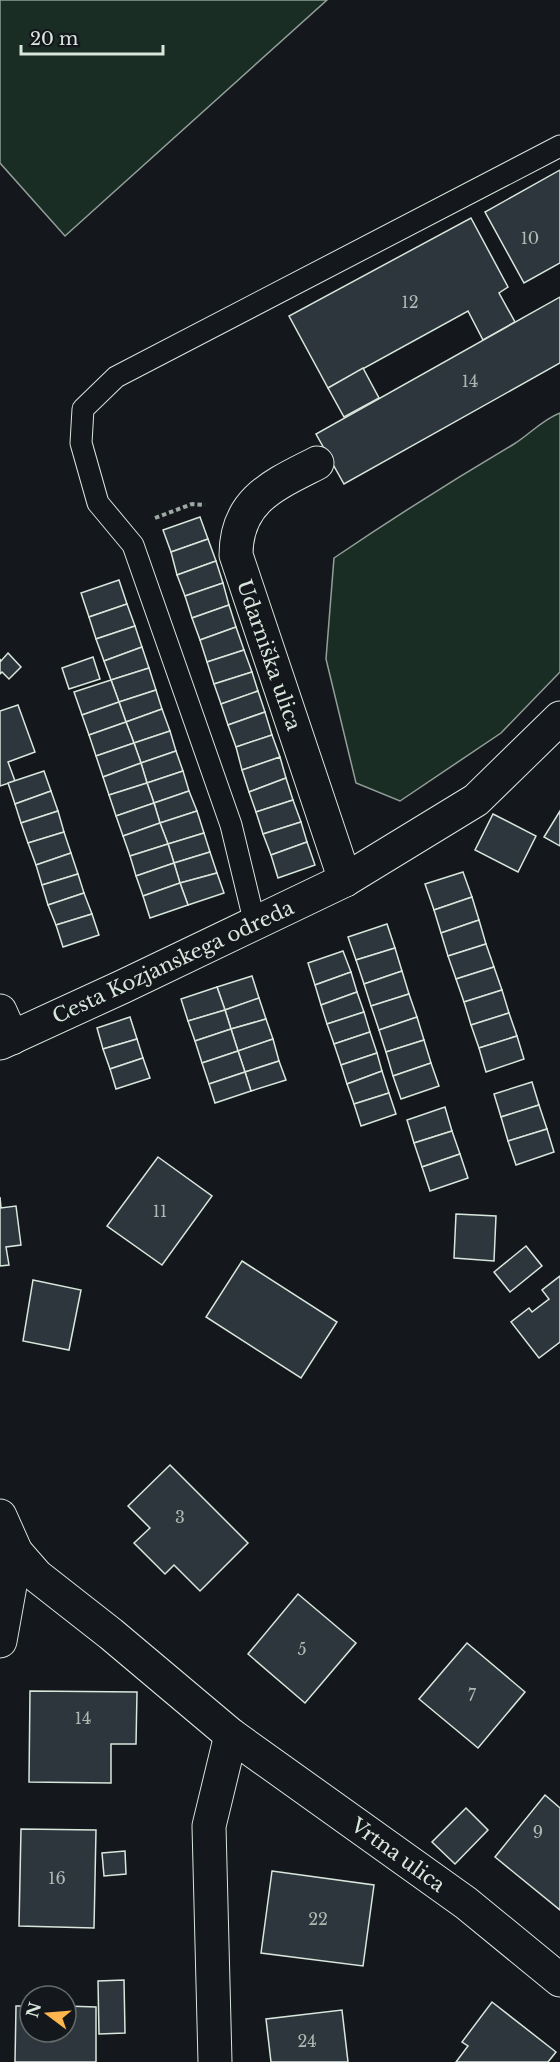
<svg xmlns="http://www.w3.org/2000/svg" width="560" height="2062" font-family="'Libre Baskerville',serif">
<rect width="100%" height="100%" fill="#14181c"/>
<g fill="#1a2d24" stroke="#939e99" stroke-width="1.5">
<polygon points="0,0 327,0 65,236 0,163"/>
<path d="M560,413V672L501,733L400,801L356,783L326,659L334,558C393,518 453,480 514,444C530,434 542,420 560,413Z"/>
</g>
<g fill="#2c363c" stroke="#d8e6dc" stroke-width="1.5">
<polygon points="560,170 560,263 524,283 485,212"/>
<polygon points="471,218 508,287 499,293 515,322 483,340 468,311 328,388 289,316"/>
<polygon points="560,297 560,363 344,484 316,434"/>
<polygon points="363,368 379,398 344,417 328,388"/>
<polygon points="200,517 208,539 171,552 163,530"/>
<polygon points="208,539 216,561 177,575 171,552"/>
<polygon points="216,561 223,583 185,596 177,575"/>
<polygon points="119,580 127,604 89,617 81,593"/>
<polygon points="223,583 229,605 192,618 185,596"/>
<polygon points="127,604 135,626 96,639 89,617"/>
<polygon points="229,605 236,627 200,640 192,618"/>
<polygon points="135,626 142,647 104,661 96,639"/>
<polygon points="236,627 244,650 207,662 200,640"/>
<polygon points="142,647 149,668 111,680 104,661"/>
<polygon points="244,650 252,672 214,684 207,662"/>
<polygon points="8,653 21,667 9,679 2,672 0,674 0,659 1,661"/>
<polygon points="93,657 100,679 69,689 62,668"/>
<polygon points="149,668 156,690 119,702 111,680"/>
<polygon points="252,672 258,691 221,704 214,684"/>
<polygon points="111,680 119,702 82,715 74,692"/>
<polygon points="156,690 162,709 126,722 119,702"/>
<polygon points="258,691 265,712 228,725 221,704"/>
<polygon points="119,702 126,722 89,735 82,715"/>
<polygon points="18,705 35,752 8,762 15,781 0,786 0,711"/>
<polygon points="162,709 170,731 134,743 126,722"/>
<polygon points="265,712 272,735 236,747 228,725"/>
<polygon points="126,722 134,743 96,756 89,735"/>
<polygon points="170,731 176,751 141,763 134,743"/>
<polygon points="272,735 280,757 242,770 236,747"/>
<polygon points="134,743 141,763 103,777 96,756"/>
<polygon points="176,751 183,771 147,783 141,763"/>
<polygon points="280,757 286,778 249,792 242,770"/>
<polygon points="141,763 147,783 109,795 103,777"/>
<polygon points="44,771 51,791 15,804 8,783"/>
<polygon points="183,771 189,791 154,803 147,783"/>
<polygon points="286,778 293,800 256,812 249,792"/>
<polygon points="147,783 154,803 116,816 109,795"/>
<polygon points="51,791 58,811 21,823 15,804"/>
<polygon points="189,791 197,811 160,823 154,803"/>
<polygon points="293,800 301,822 263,834 256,812"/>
<polygon points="154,803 160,823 123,836 116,816"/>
<polygon points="58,811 64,832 28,843 21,823"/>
<polygon points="197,811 204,833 168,844 160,823"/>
<polygon points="560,811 560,846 544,837"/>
<polygon points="493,814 536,836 518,872 475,850"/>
<polygon points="301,822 307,842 271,855 263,834"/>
<polygon points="160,823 168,844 130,856 123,836"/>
<polygon points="64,832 71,853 36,865 28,843"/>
<polygon points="204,833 210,852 174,863 168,844"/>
<polygon points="307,842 315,865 278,878 271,855"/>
<polygon points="168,844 174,863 136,876 130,856"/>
<polygon points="210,852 217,873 180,883 174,863"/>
<polygon points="71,853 78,874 42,885 36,865"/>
<polygon points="174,863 180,883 143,896 136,876"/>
<polygon points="463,872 472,897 434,910 425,884"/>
<polygon points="217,873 224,893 188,905 180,883"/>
<polygon points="78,874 84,893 48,905 42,885"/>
<polygon points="180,883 188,905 150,918 143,896"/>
<polygon points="84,893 92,914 56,925 48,905"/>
<polygon points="472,897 479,920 441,933 434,910"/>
<polygon points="92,914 99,935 63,947 56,925"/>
<polygon points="479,920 486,944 448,956 441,933"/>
<polygon points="387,924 395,948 356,960 348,937"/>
<polygon points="486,944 494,967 456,979 448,956"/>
<polygon points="395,948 402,971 364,984 356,960"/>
<polygon points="343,951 351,972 315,985 308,963"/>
<polygon points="494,967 502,990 464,1002 456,979"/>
<polygon points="402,971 409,994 371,1006 364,984"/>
<polygon points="351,972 357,992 321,1005 315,985"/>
<polygon points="252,976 259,998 225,1010 217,987"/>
<polygon points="217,987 225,1010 188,1021 181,999"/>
<polygon points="502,990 509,1013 471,1025 464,1002"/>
<polygon points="357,992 364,1012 327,1024 321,1005"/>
<polygon points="409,994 417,1017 379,1030 371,1006"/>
<polygon points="259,998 266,1019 231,1029 225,1010"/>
<polygon points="225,1010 231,1029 195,1041 188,1021"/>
<polygon points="364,1012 370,1032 334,1044 327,1024"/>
<polygon points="509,1013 517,1036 479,1048 471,1025"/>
<polygon points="130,1017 137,1039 103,1049 97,1028"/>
<polygon points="417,1017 424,1040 386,1052 379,1030"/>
<polygon points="266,1019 273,1039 238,1051 231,1029"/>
<polygon points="231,1029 238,1051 202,1063 195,1041"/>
<polygon points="370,1032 377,1053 341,1065 334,1044"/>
<polygon points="517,1036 524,1059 486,1072 479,1048"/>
<polygon points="137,1039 143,1058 110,1069 103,1049"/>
<polygon points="273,1039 279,1061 245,1072 238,1051"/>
<polygon points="424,1040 431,1063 393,1076 386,1052"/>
<polygon points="238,1051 245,1072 209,1084 202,1063"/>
<polygon points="377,1053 382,1071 347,1084 341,1065"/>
<polygon points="143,1058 150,1078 116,1089 110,1069"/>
<polygon points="279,1061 286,1080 251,1091 245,1072"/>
<polygon points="431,1063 439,1086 401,1099 393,1076"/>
<polygon points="382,1071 389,1093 354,1104 347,1084"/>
<polygon points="245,1072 251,1091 215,1103 209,1084"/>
<polygon points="532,1082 539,1105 501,1117 494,1094"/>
<polygon points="389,1093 396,1114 361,1126 354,1104"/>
<polygon points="539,1105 547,1129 508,1141 501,1117"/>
<polygon points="445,1107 452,1131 414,1143 407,1120"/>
<polygon points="547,1129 554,1152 516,1165 508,1141"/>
<polygon points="452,1131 460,1154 422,1167 414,1143"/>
<polygon points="460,1154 468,1178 430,1191 422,1167"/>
<polygon points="158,1157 212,1196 162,1265 107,1226"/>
<polygon points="0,1197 1,1208 16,1206 21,1245 6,1247 9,1265 0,1266"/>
<polygon points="456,1214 496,1216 494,1261 454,1258"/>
<polygon points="526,1246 542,1266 510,1292 494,1272"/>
<polygon points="242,1261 337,1322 301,1378 206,1317"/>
<polygon points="560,1276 560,1342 539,1358 511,1322 529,1308 532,1312 549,1299 542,1290"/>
<polygon points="33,1280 81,1290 69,1350 23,1341"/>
<polygon points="170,1465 248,1543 200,1591 174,1565 165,1574 134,1543 150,1528 128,1506"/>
<polygon points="298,1594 356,1643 305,1703 248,1654"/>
<polygon points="467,1643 525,1692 478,1748 419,1699"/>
<polygon points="30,1691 137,1692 136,1744 111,1744 111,1783 29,1782"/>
<polygon points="545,1795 560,1808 560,1910 495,1857"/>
<polygon points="466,1808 488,1830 455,1864 432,1842"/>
<polygon points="21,1829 96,1830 94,1928 19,1926"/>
<polygon points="125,1851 126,1874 104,1876 102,1853"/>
<polygon points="272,1871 374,1885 363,1966 261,1953"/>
<polygon points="124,1980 125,2033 99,2034 98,1981"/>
<polygon points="492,2002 556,2052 548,2062 456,2062 468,2046 462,2042"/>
<polygon points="16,2006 30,2006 30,2032 66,2032 66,2006 96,2007 96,2062 15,2062"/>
<polygon points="342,2010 348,2062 271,2062 266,2019"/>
</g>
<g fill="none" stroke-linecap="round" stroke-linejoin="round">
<g stroke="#d8e6dc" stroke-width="23">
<polyline id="service" points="255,924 231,825 133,545 98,503 81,443 83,409 116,377 560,146"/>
</g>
<g stroke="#d8e6dc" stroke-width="35">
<g id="minor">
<path d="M317,463C274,485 236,500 236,555L345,880"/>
<polyline points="0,1011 12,1038"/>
<polyline points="0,1043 122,987 345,880 476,800 560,718"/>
<polyline points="0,1516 16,1552 37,1576 111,1634 231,1735 466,1903 560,1980"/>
<polyline points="0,1641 16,1552"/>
<polyline points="215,2062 209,1826 231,1735"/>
</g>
</g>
<polyline stroke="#9da8a2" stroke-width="4" stroke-dasharray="4.5 3" stroke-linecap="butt" points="155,518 192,504 205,505"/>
<use href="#service" stroke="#14181c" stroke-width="21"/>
<use href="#minor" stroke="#14181c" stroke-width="33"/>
</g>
<g text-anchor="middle" stroke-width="4.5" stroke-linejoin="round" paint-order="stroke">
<g font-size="16" fill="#adbab4">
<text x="530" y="244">10</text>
<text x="410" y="308">12</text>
<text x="470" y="387">14</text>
<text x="160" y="1217">11</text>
<text x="180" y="1523">3</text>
<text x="302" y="1655">5</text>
<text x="472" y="1701">7</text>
<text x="83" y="1724">14</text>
<text x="538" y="1838">9</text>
<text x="57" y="1884">16</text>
<text x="318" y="1925">22</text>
<text x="307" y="2047">24</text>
</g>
<g font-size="20" fill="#d8e6dc" stroke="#14181c">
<text transform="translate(269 655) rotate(71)" y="7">Udarniška ulica</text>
<text transform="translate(173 962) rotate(-25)" y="7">Cesta Kozjanskega odreda</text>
<text transform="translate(398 1855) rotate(36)" y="7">Vrtna ulica</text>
</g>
</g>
<g transform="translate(48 2014) rotate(286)"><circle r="28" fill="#14181c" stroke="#626a69" stroke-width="1.5"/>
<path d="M0-4.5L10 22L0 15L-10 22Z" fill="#ffb74d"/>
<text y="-9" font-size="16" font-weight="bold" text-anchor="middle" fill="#d8e6dc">N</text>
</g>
<path d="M21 45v9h142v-9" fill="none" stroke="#d8e6dc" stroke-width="3"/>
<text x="30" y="45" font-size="18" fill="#d8e6dc" stroke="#14181c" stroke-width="4.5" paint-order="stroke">20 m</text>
</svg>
